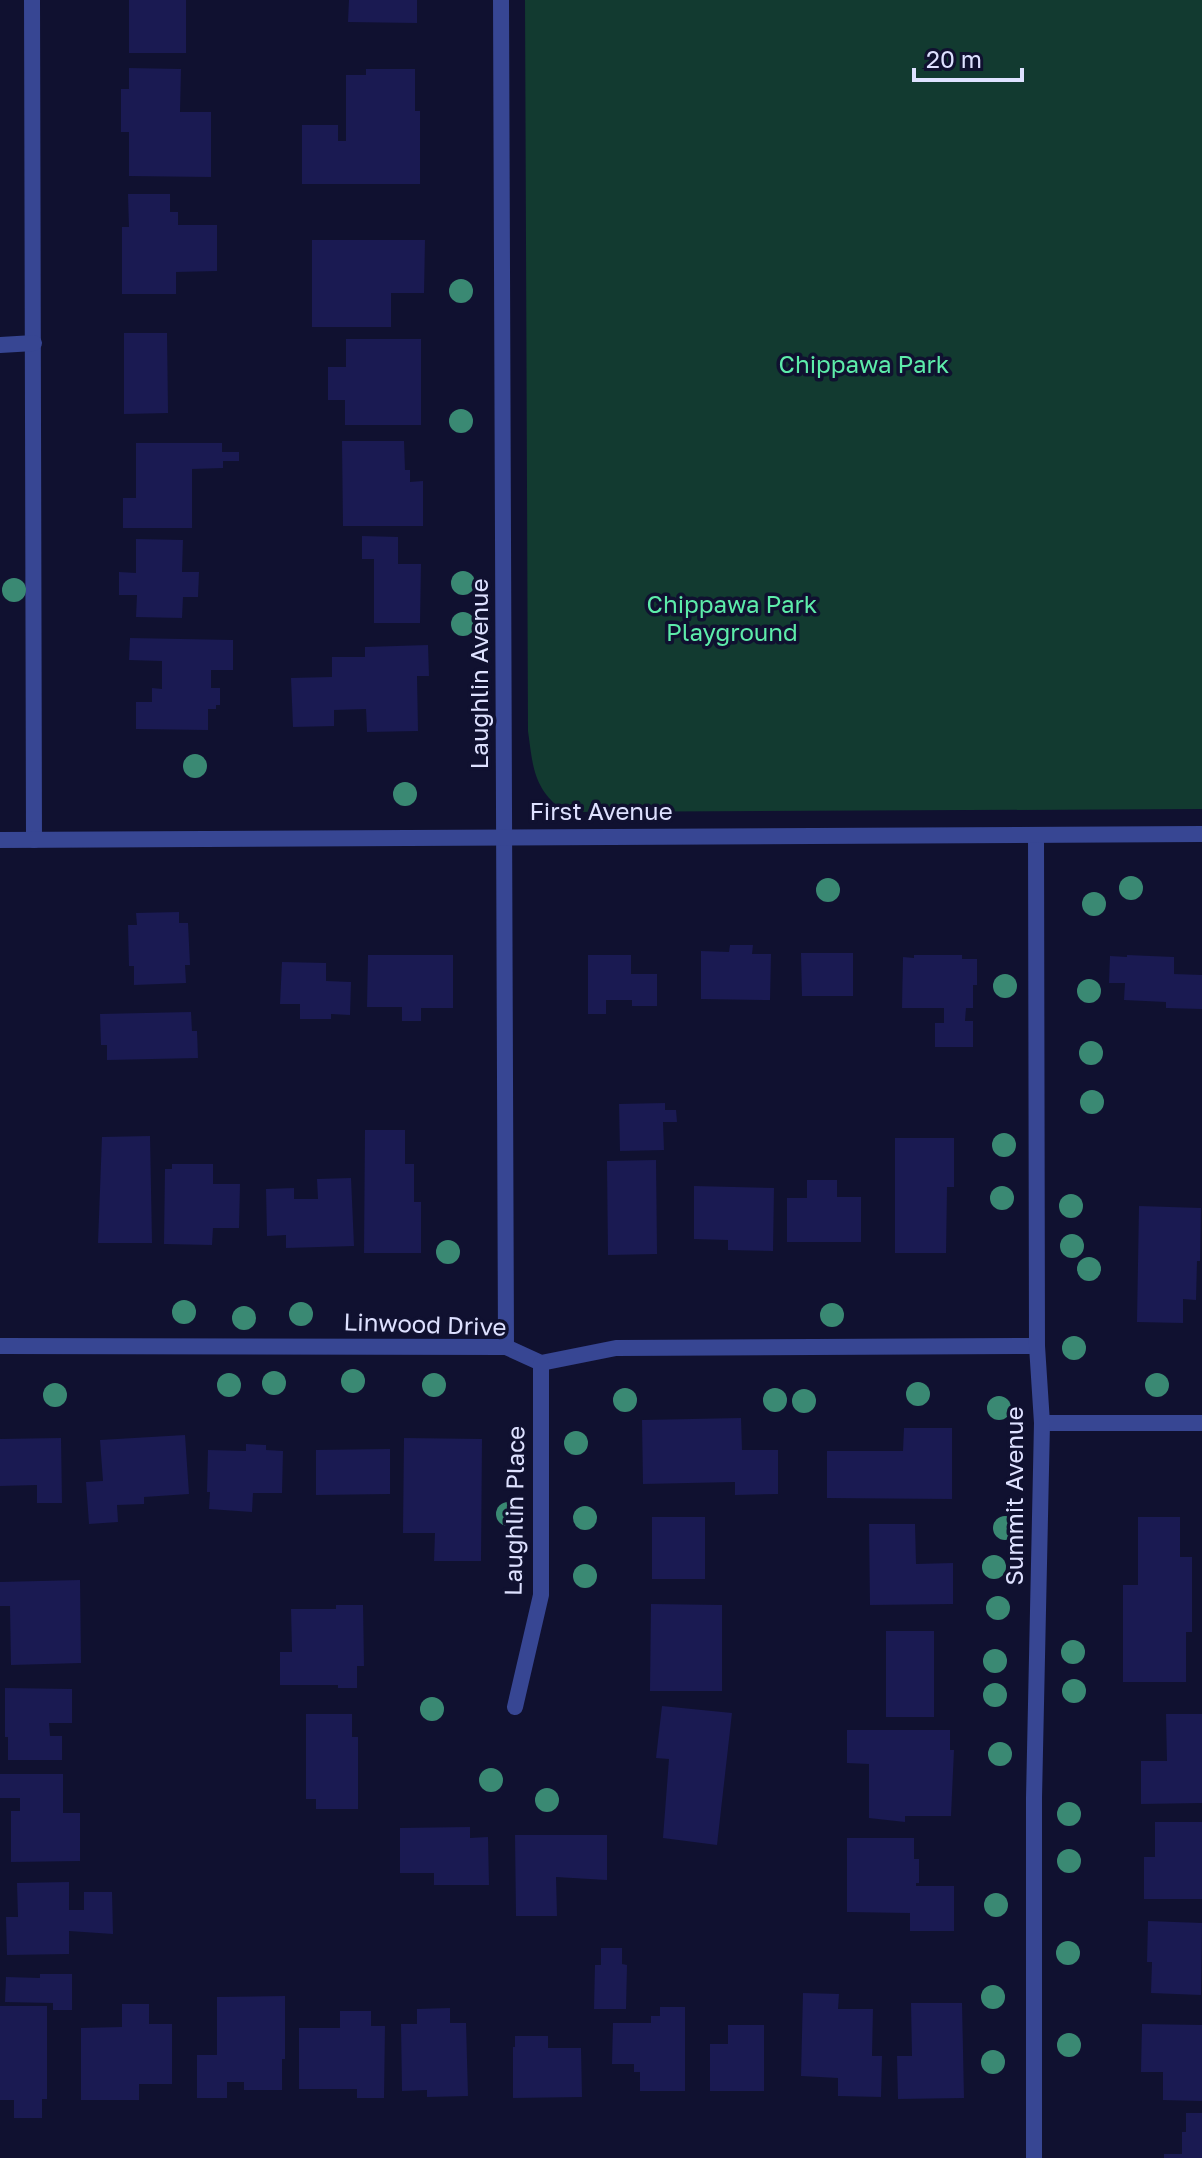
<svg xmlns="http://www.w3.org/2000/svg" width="1202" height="2158" font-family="'Golos Text',sans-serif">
<rect width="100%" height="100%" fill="#101130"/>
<path fill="#123a30" d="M525,0H1202V809L565,812C533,789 533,767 528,731Z"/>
<g fill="#1a1a52">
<rect x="129" y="0" width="57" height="53"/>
<polygon points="349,0 417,0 417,23 348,22"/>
<polygon points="129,68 181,69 180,112 211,112 211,177 129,176 129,132 121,132 121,89 129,89"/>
<polygon points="366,69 415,69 415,111 420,111 420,184 302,184 302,125 338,125 338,141 346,141 346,75 366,75"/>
<polygon points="128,194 170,194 170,212 178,212 178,225 217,225 217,271 176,272 176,294 122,294 122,227 129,227"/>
<polygon points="312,240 425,240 424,293 391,293 391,327 312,327"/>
<polygon points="124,333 167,333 168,413 124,414"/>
<polygon points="346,339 421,339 421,425 345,425 345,400 328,400 328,367 346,367"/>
<polygon points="342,441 404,441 405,470 410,470 410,482 423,481 423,526 343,526"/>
<polygon points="136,443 222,443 222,452 239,452 239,461 223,461 223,468 192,469 192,528 123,528 123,498 136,498"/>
<polygon points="362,536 398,537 398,564 421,564 420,623 374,623 374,559 362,559"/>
<polygon points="136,539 183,540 182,572 199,572 198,597 183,597 182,618 136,617 137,595 119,595 119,572 136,573"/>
<polygon points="130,638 233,640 233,670 211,670 211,688 220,688 220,705 216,705 216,709 208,709 208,730 136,729 136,702 152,702 152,688 162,689 162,661 129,660"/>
<polygon points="428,645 429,676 417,676 418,731 367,732 366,709 334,710 334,726 293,727 291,678 332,677 332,657 365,657 365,647"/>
<polygon points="179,912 179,923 188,923 190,965 185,965 186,983 134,985 134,966 129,966 128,925 137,925 136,913"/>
<polygon points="730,945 753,945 752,954 771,954 770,1000 701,999 701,951 729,952"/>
<polygon points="801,953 853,953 853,996 802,996"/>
<polygon points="368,955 453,955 453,1008 421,1008 421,1021 402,1021 402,1007 367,1007"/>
<polygon points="588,955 631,955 631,974 657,974 657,1006 632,1006 632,1000 606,1000 606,1014 588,1014"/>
<polygon points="914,955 962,955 962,959 977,959 977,985 973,985 973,1008 966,1008 965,1021 973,1021 973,1047 935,1047 935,1023 944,1023 944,1008 902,1008 903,957 914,958"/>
<polygon points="1127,955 1174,957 1174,974 1202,975 1202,1009 1166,1008 1166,1002 1124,1000 1125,983 1109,983 1110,956 1127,957"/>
<polygon points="282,962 326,963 326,981 351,982 350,1015 331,1014 331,1019 300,1019 300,1004 280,1004"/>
<polygon points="191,1012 192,1031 197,1031 198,1058 107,1060 107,1045 101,1045 100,1014"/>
<polygon points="665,1103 665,1110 676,1110 677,1122 663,1122 664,1150 620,1151 619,1104"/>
<polygon points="365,1130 405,1130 405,1164 414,1164 414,1202 421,1202 421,1253 364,1253"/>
<polygon points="150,1136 152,1243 98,1243 102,1137"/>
<polygon points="895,1138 954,1138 954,1187 947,1187 946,1253 895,1253"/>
<polygon points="656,1160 657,1254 608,1255 607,1161"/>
<polygon points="172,1164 213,1164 213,1184 240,1184 239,1228 213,1228 212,1245 164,1244 165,1169 172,1169"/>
<polygon points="351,1178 354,1246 286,1248 286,1235 267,1236 266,1189 294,1188 294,1199 318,1199 317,1179"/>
<polygon points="807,1180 837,1180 837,1197 861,1197 861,1242 787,1242 787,1198 807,1198"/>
<polygon points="694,1186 774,1188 773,1251 728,1250 728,1240 694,1239"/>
<polygon points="1139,1206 1201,1208 1200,1261 1197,1261 1196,1300 1183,1299 1183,1323 1137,1322"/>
<polygon points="741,1418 742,1450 778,1450 778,1494 735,1495 735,1482 643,1484 642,1420"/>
<polygon points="904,1428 952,1428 952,1499 827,1498 827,1451 903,1451"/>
<polygon points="185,1435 189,1494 144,1497 144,1504 117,1505 118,1522 89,1524 86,1482 103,1481 100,1440"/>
<polygon points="61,1438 62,1503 37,1503 37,1485 0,1486 0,1439"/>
<polygon points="404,1438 482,1439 481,1561 434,1561 435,1533 403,1533"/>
<polygon points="246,1444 266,1445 266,1450 283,1451 282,1493 253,1493 252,1512 209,1509 210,1492 207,1492 208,1450 246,1451"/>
<polygon points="390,1449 390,1494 316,1495 316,1450"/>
<rect x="652" y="1517" width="53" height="62"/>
<polygon points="1138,1517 1180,1517 1180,1557 1192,1557 1192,1632 1186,1632 1186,1682 1123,1682 1123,1585 1138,1585"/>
<polygon points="869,1524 915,1524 916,1564 953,1563 953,1604 870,1605"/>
<polygon points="80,1580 81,1663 11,1665 10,1606 0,1606 0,1582"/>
<polygon points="651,1604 722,1605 722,1691 650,1691"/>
<polygon points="336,1605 363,1605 364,1666 357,1666 357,1688 338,1688 338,1685 280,1685 280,1652 292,1652 291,1609 336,1609"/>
<rect x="886" y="1631" width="48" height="86"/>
<polygon points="5,1688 72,1689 72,1723 49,1723 50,1736 62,1736 62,1760 8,1760 8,1737 5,1737"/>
<polygon points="662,1706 732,1713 717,1845 663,1838 669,1759 656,1758"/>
<polygon points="306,1714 352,1714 352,1737 358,1737 358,1809 316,1809 316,1799 306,1799"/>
<polygon points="1166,1714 1202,1714 1202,1803 1141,1804 1141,1761 1167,1761"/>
<polygon points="847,1730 950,1730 950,1750 954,1750 951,1816 905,1816 905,1822 869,1818 869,1764 847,1763"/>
<polygon points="0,1774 63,1774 63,1813 80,1813 80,1861 11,1862 11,1811 20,1811 20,1798 0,1798"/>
<polygon points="1155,1822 1202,1822 1202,1899 1144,1899 1144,1857 1155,1857"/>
<polygon points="470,1827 470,1838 488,1837 489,1885 434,1885 434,1873 400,1873 400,1828"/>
<polygon points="515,1835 607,1835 607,1880 556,1877 557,1916 516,1916"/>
<polygon points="847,1838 914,1838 914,1859 919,1859 919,1883 916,1883 916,1886 954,1886 954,1931 910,1931 910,1913 847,1912"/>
<polygon points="69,1882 69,1910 84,1910 84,1892 112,1892 113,1934 69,1931 69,1954 7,1955 6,1917 18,1917 17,1883"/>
<polygon points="1148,1921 1202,1923 1201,1995 1151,1993 1152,1962 1147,1962"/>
<polygon points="601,1948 622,1948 622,1964 627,1965 626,2009 594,2009 595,1965 601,1965"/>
<polygon points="40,1974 72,1974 72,2010 53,2010 53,2003 5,2002 6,1977 40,1978"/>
<polygon points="803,1993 839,1994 838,2009 873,2009 872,2056 882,2056 881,2097 838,2096 838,2078 801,2076"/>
<polygon points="285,1996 285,2059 282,2059 282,2090 244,2090 244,2082 227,2082 227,2098 197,2098 197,2055 217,2055 217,1997"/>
<polygon points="911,2003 962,2003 964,2098 898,2099 897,2056 912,2056"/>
<polygon points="122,2004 149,2004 149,2024 172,2024 172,2084 139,2084 139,2100 81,2100 81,2028 122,2027"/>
<polygon points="0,2006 47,2006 47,2099 42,2099 42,2118 14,2118 14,2100 0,2100"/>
<polygon points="660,2007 685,2007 685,2091 640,2091 640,2072 634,2072 634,2064 612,2064 613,2023 651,2023 651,2016 660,2016"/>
<polygon points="450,2008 450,2023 466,2023 468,2096 427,2097 427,2090 402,2091 401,2024 417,2024 417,2009"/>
<polygon points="340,2011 371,2011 371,2026 385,2026 384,2098 357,2098 357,2089 299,2089 299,2028 340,2028"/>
<polygon points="1142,2024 1202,2025 1202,2101 1163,2100 1163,2072 1141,2072"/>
<polygon points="728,2025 764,2025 764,2091 710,2091 710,2044 728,2044"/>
<polygon points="515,2036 548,2036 548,2048 581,2048 582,2097 513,2098 513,2047 515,2047"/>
<polygon points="1186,2113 1202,2113 1202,2158 1164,2158 1164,2154 1182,2154 1182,2132 1186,2132"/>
</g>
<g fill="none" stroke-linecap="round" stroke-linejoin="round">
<g stroke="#374693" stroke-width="16">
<polyline points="32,0 34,840"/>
<polyline points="501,0 506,1347"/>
<polyline points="0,345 34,343"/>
<polyline points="0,1346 506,1347 541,1363 616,1348 1037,1346"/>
<polyline points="1042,1423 1202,1423"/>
<polyline points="515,1707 541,1595 541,1363"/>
<polyline points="1034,2158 1034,1798 1042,1423 1037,1346 1036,835"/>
</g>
<polyline stroke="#374693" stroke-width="16" points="0,840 1202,834"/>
</g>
<g fill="#3a8973">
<circle cx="461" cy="291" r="12"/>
<circle cx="461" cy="421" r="12"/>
<circle cx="463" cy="583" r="12"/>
<circle cx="14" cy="590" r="12"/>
<circle cx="463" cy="624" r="12"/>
<circle cx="195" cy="766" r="12"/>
<circle cx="405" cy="794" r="12"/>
<circle cx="1131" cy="888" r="12"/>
<circle cx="828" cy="890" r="12"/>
<circle cx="1094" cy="904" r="12"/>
<circle cx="1005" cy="986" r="12"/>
<circle cx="1089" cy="991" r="12"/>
<circle cx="1091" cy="1053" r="12"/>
<circle cx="1092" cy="1102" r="12"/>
<circle cx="1004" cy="1145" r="12"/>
<circle cx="1002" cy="1198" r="12"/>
<circle cx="1071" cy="1206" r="12"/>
<circle cx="1072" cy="1246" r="12"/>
<circle cx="448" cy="1252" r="12"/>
<circle cx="1089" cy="1269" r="12"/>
<circle cx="184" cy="1312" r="12"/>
<circle cx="301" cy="1314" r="12"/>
<circle cx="832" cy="1315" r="12"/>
<circle cx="244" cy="1318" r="12"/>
<circle cx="1074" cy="1348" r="12"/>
<circle cx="353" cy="1381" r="12"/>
<circle cx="274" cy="1383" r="12"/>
<circle cx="229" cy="1385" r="12"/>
<circle cx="434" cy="1385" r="12"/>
<circle cx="1157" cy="1385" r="12"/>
<circle cx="918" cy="1394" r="12"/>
<circle cx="55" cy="1395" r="12"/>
<circle cx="625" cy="1400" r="12"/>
<circle cx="775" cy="1400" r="12"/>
<circle cx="804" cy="1401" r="12"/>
<circle cx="999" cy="1408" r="12"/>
<circle cx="576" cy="1443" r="12"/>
<circle cx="508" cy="1514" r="12"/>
<circle cx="585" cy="1518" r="12"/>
<circle cx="1005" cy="1528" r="12"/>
<circle cx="994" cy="1567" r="12"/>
<circle cx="585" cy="1576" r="12"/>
<circle cx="998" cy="1608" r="12"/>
<circle cx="1073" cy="1652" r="12"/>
<circle cx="995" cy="1661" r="12"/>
<circle cx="1074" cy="1691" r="12"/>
<circle cx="995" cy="1695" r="12"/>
<circle cx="432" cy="1709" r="12"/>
<circle cx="1000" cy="1754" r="12"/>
<circle cx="491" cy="1780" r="12"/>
<circle cx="547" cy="1800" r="12"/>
<circle cx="1069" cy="1814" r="12"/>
<circle cx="1069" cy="1861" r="12"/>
<circle cx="996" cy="1905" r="12"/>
<circle cx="1068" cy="1953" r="12"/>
<circle cx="993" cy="1997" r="12"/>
<circle cx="1069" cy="2045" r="12"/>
<circle cx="993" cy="2062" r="12"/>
</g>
<g text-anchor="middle" stroke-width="7" stroke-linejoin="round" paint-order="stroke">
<g font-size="24" fill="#5decaa" stroke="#101130">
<text x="864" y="373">Chippawa Park</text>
<text x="732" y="613">Chippawa Park<tspan x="732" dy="28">Playground</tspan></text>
</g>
<g font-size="24" fill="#dee1ff" stroke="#101130">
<text transform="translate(480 674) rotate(-90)" y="8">Laughlin Avenue</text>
<text x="601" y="820">First Avenue</text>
<text transform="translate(425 1325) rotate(2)" y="8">Linwood Drive</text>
<text transform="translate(1015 1496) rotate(-90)" y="8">Summit Avenue</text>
<text transform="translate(515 1511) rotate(-89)" y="8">Laughlin Place</text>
</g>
</g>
<path d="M914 68v12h108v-12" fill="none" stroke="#dee1ff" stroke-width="4"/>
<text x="926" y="68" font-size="24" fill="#dee1ff" stroke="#101130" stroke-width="6" paint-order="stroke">20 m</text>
</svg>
